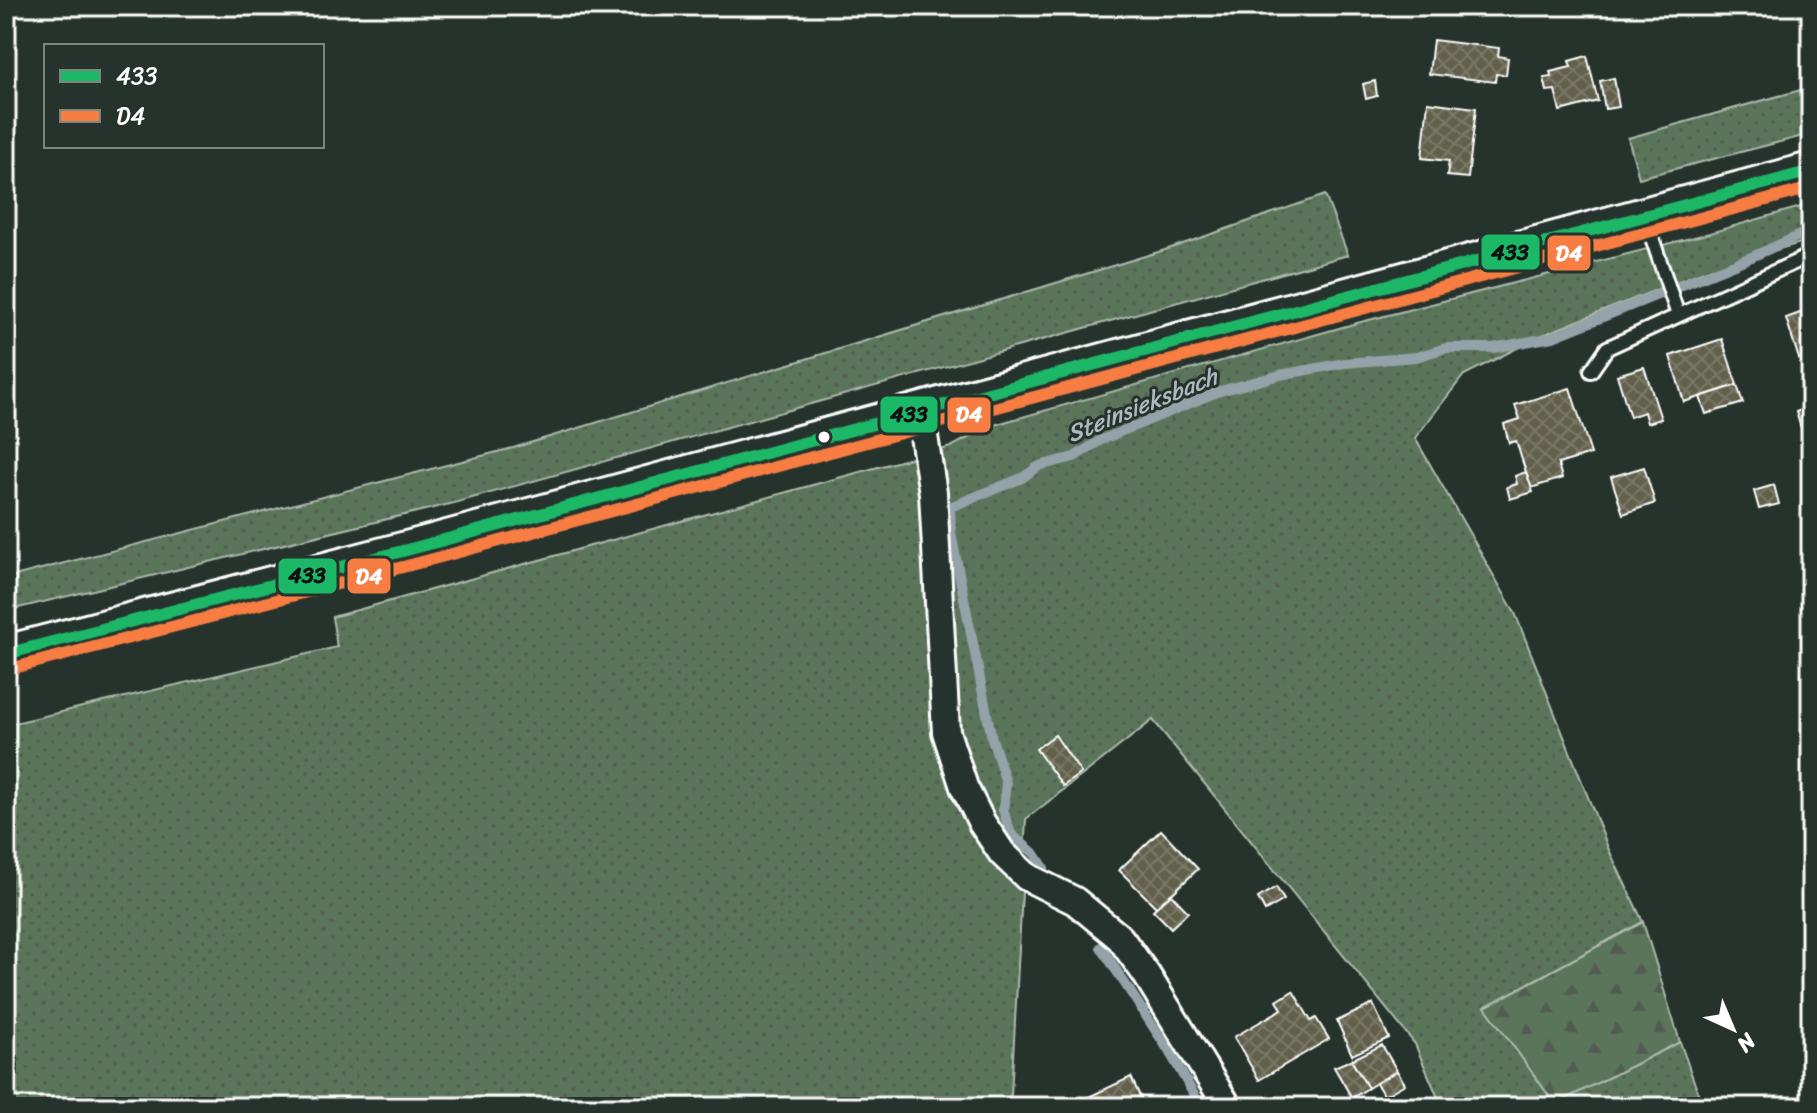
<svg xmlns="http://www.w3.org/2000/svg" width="1817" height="1113" font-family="Sriracha,sans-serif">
<defs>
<pattern id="grass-dots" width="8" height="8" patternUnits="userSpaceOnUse" patternTransform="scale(2)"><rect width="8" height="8" fill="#5a745a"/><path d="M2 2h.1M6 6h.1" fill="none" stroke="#525c52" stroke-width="1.8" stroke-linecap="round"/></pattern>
<pattern id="forest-firs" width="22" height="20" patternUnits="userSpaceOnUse" patternTransform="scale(2)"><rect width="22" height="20" fill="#5a745a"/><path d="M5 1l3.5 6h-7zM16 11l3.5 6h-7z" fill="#525c52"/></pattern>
<pattern id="building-cross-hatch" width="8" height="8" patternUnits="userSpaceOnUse" patternTransform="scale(2)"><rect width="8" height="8" fill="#62614c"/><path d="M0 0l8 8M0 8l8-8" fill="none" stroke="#7a7967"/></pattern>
</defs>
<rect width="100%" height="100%" fill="#26332d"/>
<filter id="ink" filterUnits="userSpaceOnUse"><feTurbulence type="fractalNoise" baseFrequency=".0125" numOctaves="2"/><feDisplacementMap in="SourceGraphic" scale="16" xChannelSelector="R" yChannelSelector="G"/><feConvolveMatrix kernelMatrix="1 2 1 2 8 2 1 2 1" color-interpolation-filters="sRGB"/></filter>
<g filter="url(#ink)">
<g fill="url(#grass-dots)" stroke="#acbaac" stroke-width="2">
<polygon points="1811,87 1811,134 1639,178 1628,138"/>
<polygon points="1325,195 1348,255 454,503 6,611 6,578 513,448 1168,249"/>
<polygon points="1811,204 1811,240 1709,269 1545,334 1464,375 1415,438 1515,613 1609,850 1643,922 1486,1006 1555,1104 1680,1042 1703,1107 1442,1107 1415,1044 1153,720 1026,819 1011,1095 999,1107 6,1107 6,725 337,647 332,617 951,447 990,426 1357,323 1710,233"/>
</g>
<polygon fill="url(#forest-firs)" stroke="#acbaac" stroke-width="2" points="1643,922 1680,1042 1555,1104 1485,1007"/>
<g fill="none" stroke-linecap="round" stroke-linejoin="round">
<g stroke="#94a2a9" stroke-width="10">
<polyline points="1044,868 1035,854 1011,834 1003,810 1006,783 992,739 951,533 950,507 1022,478 1039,466 1074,457 1101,440 1220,391 1280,375 1345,363 1416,357 1446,348 1493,348 1553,337 1754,256 1811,230"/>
<polyline points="1101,947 1169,1051 1201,1107"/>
</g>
</g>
<g fill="url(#building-cross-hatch)" stroke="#fff" stroke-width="2">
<polygon points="1433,40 1499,48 1498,56 1508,58 1506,75 1496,74 1495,82 1429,74"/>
<polygon points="1587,56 1598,101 1560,111 1555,90 1547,91 1544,78 1552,77 1550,72 1571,67 1569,61"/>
<polygon points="1614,78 1619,107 1605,109 1600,81"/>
<polygon points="1375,81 1377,96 1366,99 1363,84"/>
<polygon points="1428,102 1476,108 1468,178 1447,176 1449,161 1422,158"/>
<polygon points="1811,309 1811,361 1801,365 1786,318"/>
<polygon points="1722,339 1737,385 1684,402 1670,356"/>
<polygon points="1644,367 1661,419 1647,423 1644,412 1630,417 1617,375"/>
<polygon points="1737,385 1743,403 1706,414 1700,397"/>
<polygon points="1570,388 1591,454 1558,464 1562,478 1531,488 1516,441 1509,443 1504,424 1520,419 1515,405"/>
<polygon points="1811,407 1811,453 1809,454 1796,412"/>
<polygon points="1644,467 1655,503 1623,514 1611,477"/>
<polygon points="1526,472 1533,492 1510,499 1507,487 1517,484 1515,476"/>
<polygon points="1774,485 1779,504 1759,509 1754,491"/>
<polygon points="1055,735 1081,773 1063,786 1036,749"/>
<polygon points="1161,830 1198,869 1157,908 1119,870"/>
<polygon points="1276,887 1284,900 1265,911 1258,898"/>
<polygon points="1171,894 1188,912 1171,928 1153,910"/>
<polygon points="1293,991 1311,1021 1316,1018 1329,1039 1259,1080 1234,1037 1282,1009 1277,1001"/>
<polygon points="1373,1004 1389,1038 1352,1055 1337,1021"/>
<polygon points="1382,1045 1397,1071 1368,1088 1351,1060"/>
<polygon points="1351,1060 1368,1088 1352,1098 1334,1067"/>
<polygon points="1397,1071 1405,1084 1384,1096 1376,1083"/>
<polygon points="1131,1077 1145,1107 1082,1107 1080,1101"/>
</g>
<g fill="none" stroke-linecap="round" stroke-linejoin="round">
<g stroke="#fff" stroke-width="18">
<g id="service">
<polyline points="1646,220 1678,315"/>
<polyline points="1591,371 1607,348 1811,255"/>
</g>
</g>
<g stroke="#fff" stroke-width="32">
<polyline id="minor" points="920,411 933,493 946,732 964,787 982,823 1002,853 1027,877 1075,901 1120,938 1146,974 1228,1107"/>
</g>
<g stroke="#fff" stroke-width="42">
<polyline id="secondary" points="6,654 418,547 1811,171"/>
</g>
<use href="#service" stroke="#26332d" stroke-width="12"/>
<use href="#minor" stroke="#26332d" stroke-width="26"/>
<use href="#secondary" stroke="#26332d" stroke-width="36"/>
<g stroke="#26332d" stroke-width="18">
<polyline id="bus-1" points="6,654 418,547 1811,171"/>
</g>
<g stroke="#26332d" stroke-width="18">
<polyline id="bus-2" points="10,669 422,562 1811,188"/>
</g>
<use href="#bus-1" stroke="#1ab867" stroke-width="12"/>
<use href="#bus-2" stroke="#f77d43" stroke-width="12"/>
</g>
</g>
<circle fill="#fff" stroke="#26332d" stroke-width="3" cx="824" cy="437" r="7"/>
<g text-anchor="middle" stroke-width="6" stroke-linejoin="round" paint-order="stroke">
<g font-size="24" font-style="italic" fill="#aeb9bf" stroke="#26332d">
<text transform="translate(1142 405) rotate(-22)" y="8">Steinsieksbach</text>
</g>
</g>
<g stroke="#26332d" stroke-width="3">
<rect x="1480" y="233" width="61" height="38" rx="8" fill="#1ab867"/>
<rect x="1546" y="234" width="46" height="38" rx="8" fill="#f77d43"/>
<rect x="879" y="395" width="60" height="39" rx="8" fill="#1ab867"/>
<rect x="946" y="396" width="46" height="38" rx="8" fill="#f77d43"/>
<rect x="277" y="557" width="61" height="38" rx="8" fill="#1ab867"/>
<rect x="346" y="557" width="46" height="38" rx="8" fill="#f77d43"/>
</g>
<g font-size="22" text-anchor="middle" font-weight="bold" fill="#fff">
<text x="1569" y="261">D4</text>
<text x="969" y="422">D4</text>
<text x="369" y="584">D4</text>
</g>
<g font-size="22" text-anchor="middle" font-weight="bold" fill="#111">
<text x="1510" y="260">433</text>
<text x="909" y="422">433</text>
<text x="307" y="583">433</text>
</g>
<rect width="1817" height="1113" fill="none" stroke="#26332d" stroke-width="32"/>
<rect x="16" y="16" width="1785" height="1081" fill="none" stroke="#fff" stroke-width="3" filter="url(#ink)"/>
<rect x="44" y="44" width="280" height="104" fill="#26332d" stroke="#7d8581" stroke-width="2"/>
<rect x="60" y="70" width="40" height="12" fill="#1ab867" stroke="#7d8581" stroke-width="2"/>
<text x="116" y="84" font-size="24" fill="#ffffff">433</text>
<rect x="60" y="110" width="40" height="12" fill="#f77d43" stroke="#7d8581" stroke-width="2"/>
<text x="116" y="124" font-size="24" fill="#ffffff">D4</text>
<g transform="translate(1733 1029) rotate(136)" stroke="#26332d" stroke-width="6" paint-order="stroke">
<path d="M0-6L14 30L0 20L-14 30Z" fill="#ffffff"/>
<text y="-12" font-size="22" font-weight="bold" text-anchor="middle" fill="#ffffff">N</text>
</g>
</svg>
